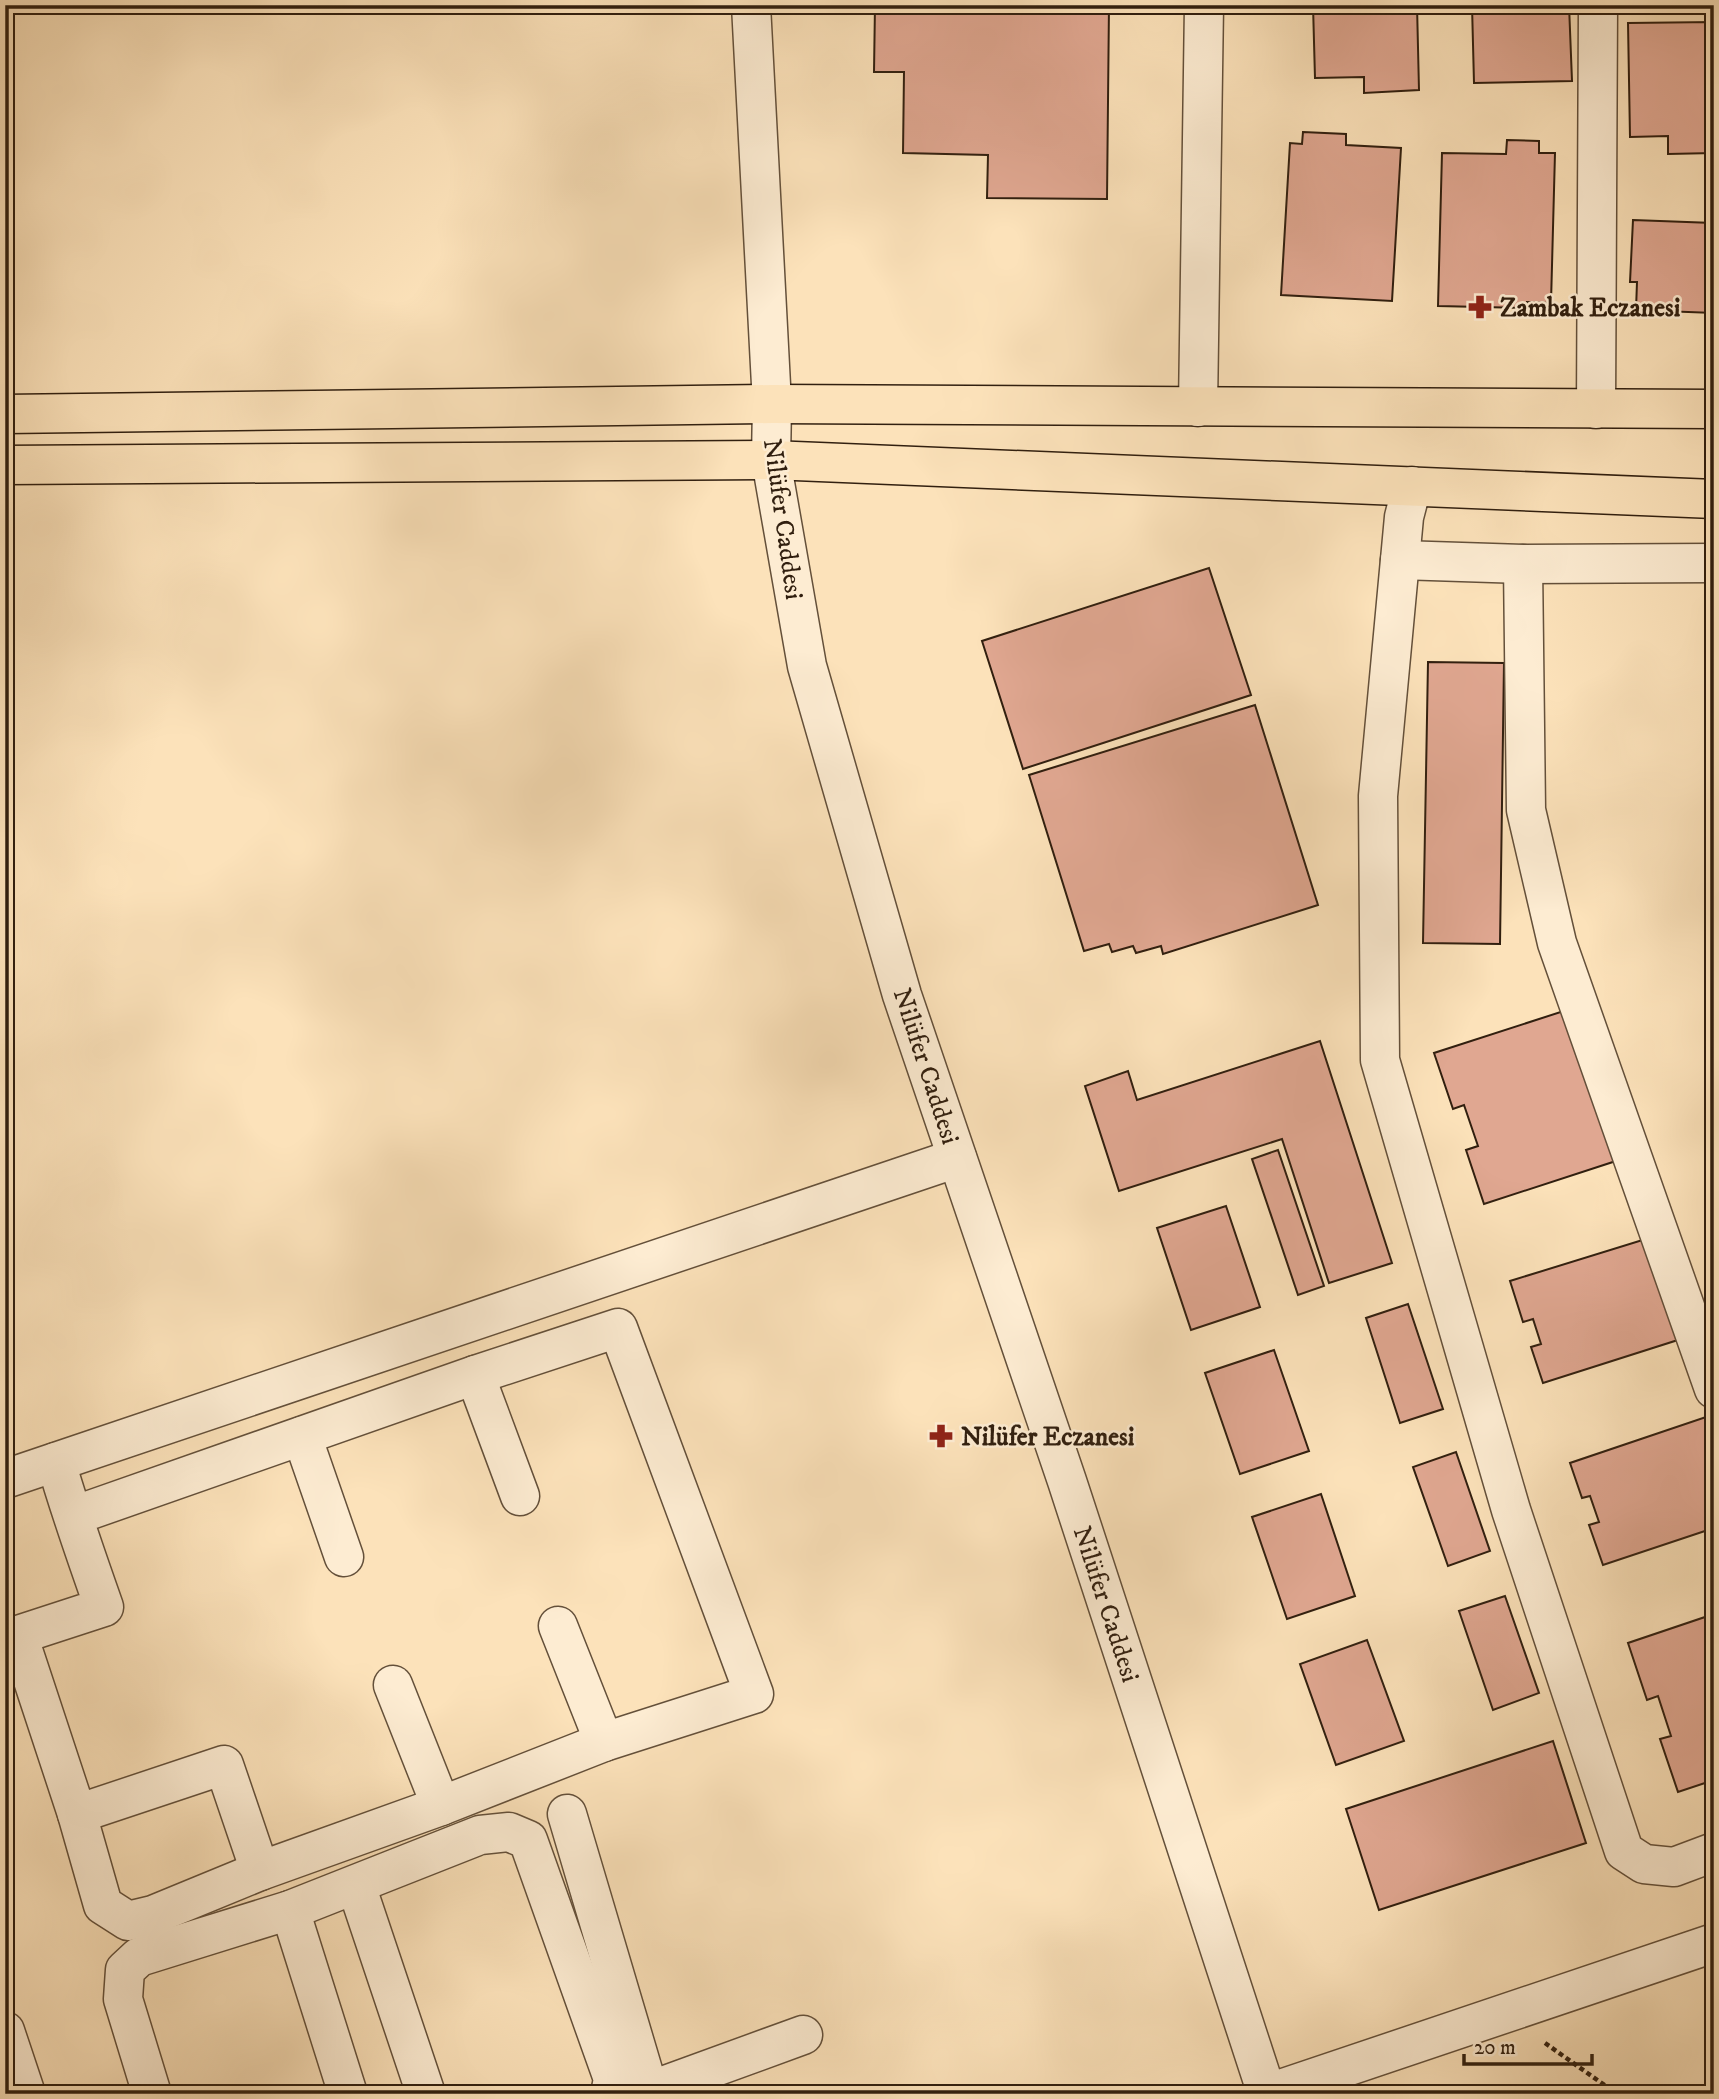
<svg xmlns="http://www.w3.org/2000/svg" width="1719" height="2099" font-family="'IM FELL DW Pica',serif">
<rect width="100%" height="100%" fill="#fce2ba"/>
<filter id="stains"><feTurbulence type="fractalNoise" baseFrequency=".00286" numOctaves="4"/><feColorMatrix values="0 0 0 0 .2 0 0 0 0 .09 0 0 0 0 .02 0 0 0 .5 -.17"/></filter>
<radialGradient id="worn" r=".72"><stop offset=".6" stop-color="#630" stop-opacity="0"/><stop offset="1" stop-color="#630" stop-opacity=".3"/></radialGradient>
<g fill="#e0a791" stroke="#311f0f" stroke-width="2">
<polygon points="875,5 1109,5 1107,199 987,198 988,155 903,153 904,72 874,72"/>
<polygon points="1313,5 1417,5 1419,90 1364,93 1364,77 1315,78"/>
<polygon points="1472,5 1569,5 1572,81 1474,83"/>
<polygon points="1714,22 1714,153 1668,154 1668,136 1630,137 1628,23"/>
<polygon points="1303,132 1346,134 1346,145 1401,148 1392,301 1281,295 1290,143 1302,144"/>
<polygon points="1507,140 1539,141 1539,153 1555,153 1551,303 1527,302 1527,308 1438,306 1442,153 1506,154"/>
<polygon points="1633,220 1713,223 1714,313 1636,310 1637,282 1630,282"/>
<polygon points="1209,568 1251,695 1023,769 982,641"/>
<polygon points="1428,662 1504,663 1500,944 1423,943"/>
<polygon points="1255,705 1318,905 1163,954 1161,946 1136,953 1133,946 1112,952 1109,944 1084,951 1029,775"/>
<polygon points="1573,1008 1622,1159 1484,1204 1466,1150 1478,1146 1464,1105 1453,1109 1434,1053"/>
<polygon points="1320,1041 1392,1263 1329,1283 1282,1139 1119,1191 1085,1086 1128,1071 1137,1100"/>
<polygon points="1278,1150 1324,1286 1298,1295 1252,1159"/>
<polygon points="1226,1206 1260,1307 1191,1330 1157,1228"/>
<polygon points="1649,1238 1681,1339 1543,1383 1531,1347 1541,1344 1533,1319 1523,1322 1510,1281"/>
<polygon points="1408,1304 1443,1409 1400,1423 1366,1318"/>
<polygon points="1274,1350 1309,1451 1240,1474 1205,1373"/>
<polygon points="1706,1417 1714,1439 1714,1528 1603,1565 1589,1525 1599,1522 1590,1496 1582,1498 1570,1463"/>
<polygon points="1456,1452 1490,1551 1448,1566 1413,1467"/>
<polygon points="1321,1494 1355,1596 1287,1619 1252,1517"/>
<polygon points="1505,1596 1539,1693 1493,1710 1459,1611"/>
<polygon points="1714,1614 1714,1780 1678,1792 1660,1739 1671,1736 1658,1696 1647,1700 1628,1643"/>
<polygon points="1367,1640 1404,1741 1336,1765 1300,1664"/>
<polygon points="1553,1741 1586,1843 1379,1910 1346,1809"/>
</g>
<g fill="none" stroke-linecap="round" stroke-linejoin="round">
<g stroke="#64503a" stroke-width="41">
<g id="minor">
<polyline points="751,5 772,404 771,460 807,666 902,995 1067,1481 1267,2094"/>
<polyline points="1198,407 1204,5"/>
<polyline points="1596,409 1598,5"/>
<polyline points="1412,486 1404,517 1378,796 1380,1060 1511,1510 1624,1851 1644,1864 1674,1867 1714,1852"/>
<polyline points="1400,560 1523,564 1714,563"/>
<polyline points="1523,564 1526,810 1557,943 1714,1389"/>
<polyline points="475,1375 520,1496"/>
<polyline points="302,1436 344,1557"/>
<path d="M56,1462C70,1511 87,1559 104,1607L18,1635L77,1814L103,1905L128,1921L153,1915L260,1871L441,1806L604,1742L754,1694L618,1328L475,1375L73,1516"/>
<polyline points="5,1479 957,1158"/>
<polyline points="558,1626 604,1742"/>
<polyline points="393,1685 441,1806"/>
<polyline points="77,1814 224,1765 260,1871"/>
<polyline points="567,1814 650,2094"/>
<polyline points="356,1885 426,2094"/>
<polyline points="290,1910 348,2094"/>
<polyline points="5,2031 26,2094"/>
<polyline points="649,2091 803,2035"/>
<polyline points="152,2094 123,1999 125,1970 139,1957 290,1910 480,1835 509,1832 528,1840 613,2079 610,2094"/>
<polyline points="1266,2094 1714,1943"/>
</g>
</g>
<g stroke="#311f0f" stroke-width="41">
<g id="major">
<polyline points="5,414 772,404 1714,409"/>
<polyline points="5,465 771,460 1714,499"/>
</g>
</g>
<polyline stroke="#311f0f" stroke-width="4.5" stroke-dasharray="5 3.5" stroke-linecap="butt" points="1545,2043 1617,2094"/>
<use href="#minor" stroke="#fdecd2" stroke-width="38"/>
<use href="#major" stroke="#fce2ba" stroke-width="38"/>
</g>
<defs>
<g id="pharmacy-bare" transform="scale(1.89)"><path d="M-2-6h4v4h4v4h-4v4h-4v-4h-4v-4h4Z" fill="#8f2418" stroke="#fdecd2" stroke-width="2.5" paint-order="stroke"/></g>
</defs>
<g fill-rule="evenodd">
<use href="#pharmacy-bare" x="1480" y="307"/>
<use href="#pharmacy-bare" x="941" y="1436"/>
</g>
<g text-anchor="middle" stroke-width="5" stroke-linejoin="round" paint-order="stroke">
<g font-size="26" font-weight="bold" fill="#311f0f" stroke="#fdecd2" text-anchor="start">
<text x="1500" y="316">Zambak Eczanesi</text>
<text x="961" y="1445">Nilüfer Eczanesi</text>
</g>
<g font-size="26" fill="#311f0f" stroke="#fdecd2">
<text transform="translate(784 519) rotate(82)" y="9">Nilüfer Caddesi</text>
<text transform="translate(927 1066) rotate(72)" y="9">Nilüfer Caddesi</text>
<text transform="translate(1107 1604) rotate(72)" y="9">Nilüfer Caddesi</text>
</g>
</g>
<rect width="1719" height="2099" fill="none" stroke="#fce2ba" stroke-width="28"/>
<rect x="7" y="7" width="1705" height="2085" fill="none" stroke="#311f0f" stroke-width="3.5"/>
<rect x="14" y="14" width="1691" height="2071" fill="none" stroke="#311f0f" stroke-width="2"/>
<path d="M1464 2054v10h128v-10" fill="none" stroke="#311f0f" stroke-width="3.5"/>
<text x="1474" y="2054" font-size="21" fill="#311f0f" stroke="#fdecd2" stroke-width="5" paint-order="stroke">20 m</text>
<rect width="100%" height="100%" filter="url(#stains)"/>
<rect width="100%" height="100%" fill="url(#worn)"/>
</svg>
